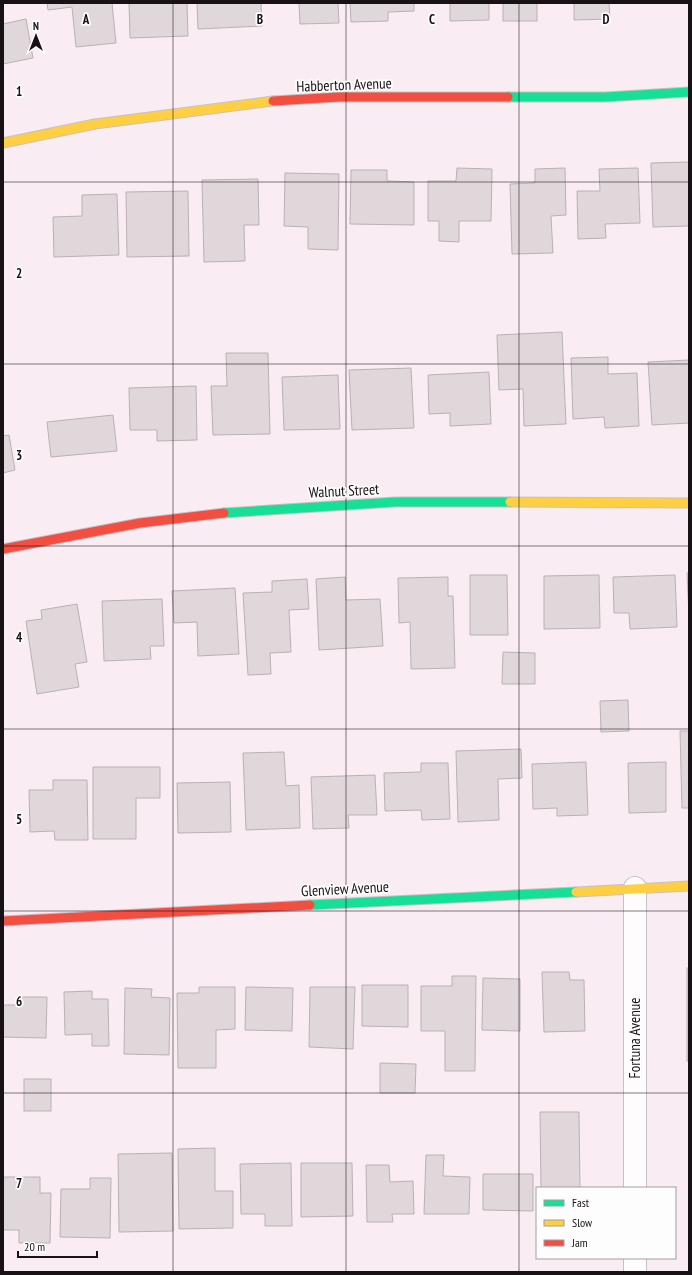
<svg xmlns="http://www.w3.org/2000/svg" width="692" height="1275" font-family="'PT Sans Narrow',sans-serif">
<rect width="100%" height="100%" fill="#f9edf3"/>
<g fill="#e0d7db" stroke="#bab1b5">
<polygon points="47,3 112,3 116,43 76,47 72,7 48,10"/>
<polygon points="129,3 187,3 188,36 130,38"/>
<polygon points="197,3 261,3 262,26 198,29"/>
<polygon points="299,3 338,3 339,23 300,24"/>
<polygon points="350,3 414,3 414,11 388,12 388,21 351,22"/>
<polygon points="450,3 489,3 489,20 450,21"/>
<rect x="503" y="3" width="34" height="18"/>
<polygon points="574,3 609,3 610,19 574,20"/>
<polygon points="26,19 33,58 3,64 3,24"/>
<polygon points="689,162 689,226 653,227 651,163"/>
<polygon points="457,168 492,169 491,221 459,221 459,242 439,241 439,221 428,221 428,181 456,181"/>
<polygon points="565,168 566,215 551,216 553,253 512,254 510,184 535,183 535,169"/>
<polygon points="638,168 640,223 605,224 606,238 578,239 577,191 600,191 599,169"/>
<polygon points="351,170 387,170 387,181 414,182 414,225 350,224"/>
<polygon points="285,173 339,174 338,250 308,249 308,227 284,226"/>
<polygon points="258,179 259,225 244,225 245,261 204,262 202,180"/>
<polygon points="188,191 189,256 127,257 126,192"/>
<polygon points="117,194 119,255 54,257 53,217 82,216 82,195"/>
<polygon points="562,332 566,424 524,426 523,389 499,390 497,335"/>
<polygon points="226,353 268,353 270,434 213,435 211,386 227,386"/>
<polygon points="608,357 608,374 637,373 639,426 605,428 604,417 573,419 571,358"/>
<polygon points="689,360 689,423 652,425 648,362"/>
<polygon points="411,368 414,428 352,430 349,370"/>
<polygon points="489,372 491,424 450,426 450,413 429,414 428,375"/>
<polygon points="338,375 340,429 284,430 282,377"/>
<polygon points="196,386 197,440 157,441 157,430 130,430 129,388"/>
<polygon points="113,415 117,451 51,457 47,422"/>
<polygon points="9,435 15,470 3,473 3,436"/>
<polygon points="689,572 689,616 687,573"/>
<polygon points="470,575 507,575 508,635 470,635"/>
<polygon points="599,575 600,628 544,629 544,576"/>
<polygon points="675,575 677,627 630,629 629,613 614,613 613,577"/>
<polygon points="345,577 346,600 380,599 383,646 319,650 316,579"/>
<polygon points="448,577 448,596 453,596 455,668 411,669 410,622 399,623 398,578"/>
<polygon points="307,579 309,609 289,610 291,652 270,653 271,674 248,675 243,593 272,592 272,581"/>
<polygon points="235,588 239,654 198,656 197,622 174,623 172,591"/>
<polygon points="162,599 164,646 150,646 151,659 104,661 102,601"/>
<polygon points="77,604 87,662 75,664 79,687 37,694 26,621 42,619 41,610"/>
<polygon points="503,652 535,653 535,684 502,684"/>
<polygon points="628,700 629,731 601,732 600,701"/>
<polygon points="680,731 689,731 689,808 682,808"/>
<polygon points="521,749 522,778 498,779 499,820 458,822 456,751"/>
<polygon points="284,752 286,786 299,785 300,828 246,830 243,753"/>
<polygon points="586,762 588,815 557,816 557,808 533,809 532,764"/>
<polygon points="666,762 666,812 629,813 628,763"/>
<polygon points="421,763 448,763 450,819 422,820 421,810 385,811 384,773 421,772"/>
<polygon points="93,767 160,767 160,798 136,798 136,839 93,839"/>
<polygon points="375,775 377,815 348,815 349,828 313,829 311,777"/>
<polygon points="53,780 87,780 88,840 55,840 54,831 30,832 29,790 53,790"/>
<polygon points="230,782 231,832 178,833 177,783"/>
<rect x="687" y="968" width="2" height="93"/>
<polygon points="542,972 569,972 570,980 584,980 585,1031 544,1032"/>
<polygon points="452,976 476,976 475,1071 445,1071 445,1031 421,1031 421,986 452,986"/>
<polygon points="483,978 520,979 520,1031 482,1030"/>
<polygon points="362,985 408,985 408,1027 362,1026"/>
<polygon points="199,987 235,987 235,1029 216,1030 216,1068 178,1068 177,993 199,993"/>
<polygon points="246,987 293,988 292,1031 245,1030"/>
<polygon points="310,987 355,987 353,1049 309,1047"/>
<polygon points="125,988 152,989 151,997 170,998 169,1055 124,1054"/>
<polygon points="92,991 92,999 108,999 109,1046 92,1046 92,1034 65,1035 64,992"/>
<polygon points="22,997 47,997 46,1038 3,1037 3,1005 22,1005"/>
<polygon points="380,1063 416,1064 415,1093 380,1093"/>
<rect x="24" y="1079" width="27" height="32"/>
<polygon points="540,1112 579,1112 580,1188 541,1188"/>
<polygon points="215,1148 215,1191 233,1191 233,1228 179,1229 178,1149"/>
<polygon points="172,1153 173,1231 119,1232 118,1154"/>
<polygon points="426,1155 444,1155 443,1176 470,1177 469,1214 424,1214"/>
<polygon points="291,1163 292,1226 265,1226 265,1214 241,1214 240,1164"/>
<polygon points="301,1163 352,1163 353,1216 301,1217"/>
<polygon points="366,1165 389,1165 390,1182 413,1181 414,1214 392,1214 393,1222 367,1222"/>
<polygon points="483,1174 533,1174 533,1211 483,1210"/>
<polygon points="3,1177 40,1177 40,1193 51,1193 50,1243 19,1243 19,1230 3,1230"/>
<polygon points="90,1178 111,1178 110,1238 60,1237 61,1189 90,1189"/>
</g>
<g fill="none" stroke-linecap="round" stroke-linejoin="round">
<g stroke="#c9c0c5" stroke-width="24">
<g id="street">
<polyline points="635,888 635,1188"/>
<polyline points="635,1258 635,1272"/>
</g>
</g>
<g stroke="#c9c0c5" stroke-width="11">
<g id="fast">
<polyline points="508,97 605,97 689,92"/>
<polyline points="224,513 395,502 510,502"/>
<polyline points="310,905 576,892"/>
</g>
</g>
<g stroke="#c9c0c5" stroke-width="11">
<g id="slow">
<polyline points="3,143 95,124 273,101"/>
<polyline points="510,502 689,503"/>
<polyline points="576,892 689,886"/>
</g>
</g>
<g stroke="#c9c0c5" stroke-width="11">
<g id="jam">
<polyline points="273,101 339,97 508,97"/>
<polyline points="3,549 140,523 224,513"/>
<polyline points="3,921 310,905"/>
</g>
</g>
<use href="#street" stroke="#fefcfd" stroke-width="22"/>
<use href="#fast" stroke="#16e098" stroke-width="9"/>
<use href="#slow" stroke="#ffcf43" stroke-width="9"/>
<use href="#jam" stroke="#f24e42" stroke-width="9"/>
</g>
<path fill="none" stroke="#181115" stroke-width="1" stroke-opacity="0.55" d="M173,3V1272M346,3V1272M519,3V1272M3,182H689M3,364H689M3,546H689M3,729H689M3,911H689M3,1093H689"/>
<g text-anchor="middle" stroke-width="3.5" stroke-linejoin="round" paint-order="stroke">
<g font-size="15" fill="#181115" stroke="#fdfdfd">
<text transform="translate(344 85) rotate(-2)" y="5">Habberton Avenue</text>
<text transform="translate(344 491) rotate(-3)" y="5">Walnut Street</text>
<text transform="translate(345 889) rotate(-3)" y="5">Glenview Avenue</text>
<text transform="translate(635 1038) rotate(-90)" y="5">Fortuna Avenue</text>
</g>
</g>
<g font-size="13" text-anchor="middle" font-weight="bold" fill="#181115" stroke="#fdfdfd" stroke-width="3.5" stroke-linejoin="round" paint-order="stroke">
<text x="86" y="24">A</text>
<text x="260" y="24">B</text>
<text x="432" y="24">C</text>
<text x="606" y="24">D</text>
<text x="19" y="96">1</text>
<text x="19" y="278">2</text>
<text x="19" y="460">3</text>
<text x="19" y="642">4</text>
<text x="19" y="824">5</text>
<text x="19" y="1006">6</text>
<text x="19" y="1188">7</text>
</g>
<rect width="692" height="1275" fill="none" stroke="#181115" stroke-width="8"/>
<rect x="536" y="1187" width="140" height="72" fill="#fdfdfd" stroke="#a19fa0"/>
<rect x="544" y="1200" width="20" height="6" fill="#16e098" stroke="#a19fa0"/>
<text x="572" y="1207" font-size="12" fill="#181115">Fast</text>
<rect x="544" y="1220" width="20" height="6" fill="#ffcf43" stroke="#a19fa0"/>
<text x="572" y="1227" font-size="12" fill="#181115">Slow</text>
<rect x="544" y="1240" width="20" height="6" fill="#f24e42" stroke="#a19fa0"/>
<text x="572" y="1247" font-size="12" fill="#181115">Jam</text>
<g transform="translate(36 36)" stroke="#fdfdfd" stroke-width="3" paint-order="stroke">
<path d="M0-3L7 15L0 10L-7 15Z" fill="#181115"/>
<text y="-6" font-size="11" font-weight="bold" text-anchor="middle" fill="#181115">N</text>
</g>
<path d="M18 1251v6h79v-6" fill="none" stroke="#181115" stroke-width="2"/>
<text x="24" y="1251" font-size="12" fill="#181115" stroke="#fdfdfd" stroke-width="3" paint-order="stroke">20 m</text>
</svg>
